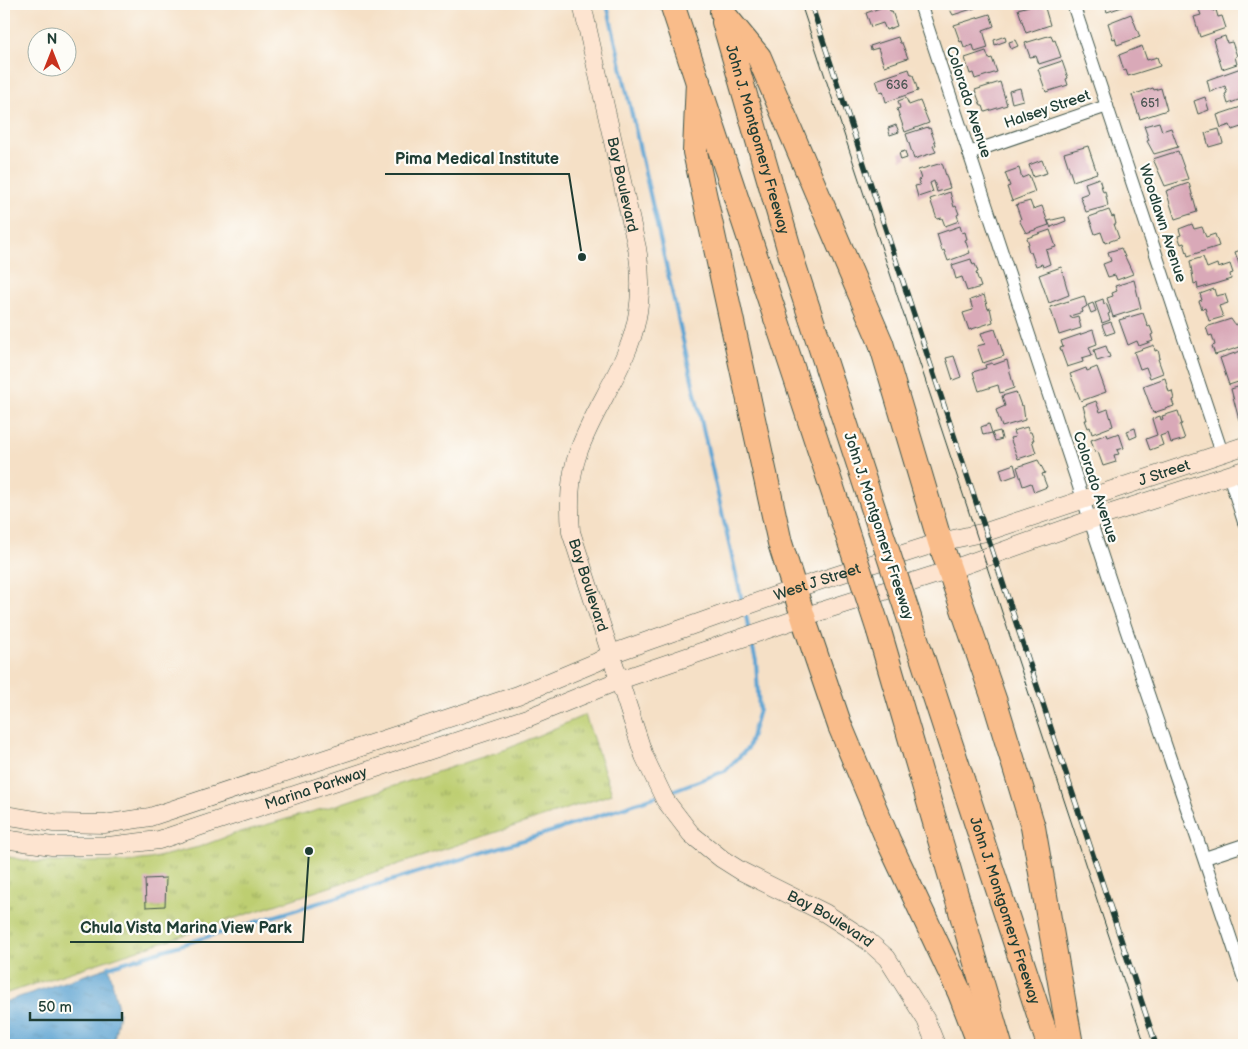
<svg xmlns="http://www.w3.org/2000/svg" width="1248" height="1049" font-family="'Balsamiq Sans',sans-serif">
<defs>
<pattern id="park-tufts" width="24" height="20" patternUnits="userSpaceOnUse" patternTransform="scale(1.25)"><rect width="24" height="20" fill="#bdce71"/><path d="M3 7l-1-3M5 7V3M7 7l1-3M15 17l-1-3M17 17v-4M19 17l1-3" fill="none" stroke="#99a85e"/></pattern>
<pattern id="water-ripples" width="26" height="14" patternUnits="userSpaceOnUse" patternTransform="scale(1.25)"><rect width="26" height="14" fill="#5ba3d2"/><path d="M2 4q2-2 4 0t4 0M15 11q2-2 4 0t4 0" fill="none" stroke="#4b86ab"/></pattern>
</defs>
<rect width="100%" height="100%" fill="#fdfcf7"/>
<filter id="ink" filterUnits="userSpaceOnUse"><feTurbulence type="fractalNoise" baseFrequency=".02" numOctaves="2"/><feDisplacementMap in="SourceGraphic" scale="10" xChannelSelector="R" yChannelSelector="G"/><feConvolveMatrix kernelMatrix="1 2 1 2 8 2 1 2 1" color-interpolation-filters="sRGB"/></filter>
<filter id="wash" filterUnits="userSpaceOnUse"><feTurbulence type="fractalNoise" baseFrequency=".0096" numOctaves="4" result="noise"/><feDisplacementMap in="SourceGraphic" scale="20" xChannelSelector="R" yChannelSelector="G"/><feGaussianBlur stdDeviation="1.12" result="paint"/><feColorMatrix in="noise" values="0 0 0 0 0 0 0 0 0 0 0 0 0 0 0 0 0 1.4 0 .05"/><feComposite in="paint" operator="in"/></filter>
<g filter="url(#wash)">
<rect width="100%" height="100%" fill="#f5e0c6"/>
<polygon fill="url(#park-tufts)" stroke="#6e8652" points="585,715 612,794 4,994 4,856 34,862 126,862 150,859 199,847 234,834 336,805 507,749"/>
<polygon fill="url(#water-ripples)" stroke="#3d7083" points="109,967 119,1013 113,1045 4,1045 4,1002"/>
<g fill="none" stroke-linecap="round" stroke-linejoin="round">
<g stroke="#5ba3d2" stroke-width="4">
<polyline points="607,4 742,601"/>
<polyline points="745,611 749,631"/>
<polyline points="666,793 725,771 748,748 759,710 756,661 751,640"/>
<polyline points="109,967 553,831 657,796"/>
</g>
</g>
<g id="blocks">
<g fill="#d9a9b8">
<polygon points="947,4 974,4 975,8 953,15"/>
<polygon points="1036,4 1041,4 1043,8 1045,8 1050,25 1026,33 1018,9"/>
<polygon points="1102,4 1131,4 1107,12 1105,6 1103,7"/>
<polygon points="1211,4 1213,11 1216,10 1218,17 1222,16 1226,28 1200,37 1194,17 1201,15 1198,7"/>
<polygon points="888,5 890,11 892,11 897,26 886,30 883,23 871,27 866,13"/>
<polygon points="990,14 994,26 983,30 988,48 975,52 973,45 964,48 962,41 960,42 954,25"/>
<polygon points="1131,14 1140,37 1117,45 1115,38 1113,39 1108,23"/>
<polygon points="1051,35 1053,41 1055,40 1061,57 1039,64 1036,56 1030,57 1025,43"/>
<polygon points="1005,36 1006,41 995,45 994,40"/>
<polygon points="1225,36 1227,43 1232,42 1237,56 1235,57 1237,64 1222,69 1213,40"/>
<polygon points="898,37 900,43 902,43 908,58 884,66 878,48 871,50 870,46"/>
<polygon points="1015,40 1018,46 1011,49 1009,42"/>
<polygon points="1142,46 1147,60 1157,57 1160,66 1128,76 1126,70 1124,71 1119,55"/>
<polygon points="986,51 989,59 992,58 997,72 975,79 973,73 970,74 965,58"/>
<polygon points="1062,61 1068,78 1066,79 1068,85 1046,92 1038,69"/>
<polygon points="1241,68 1243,74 1241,75 1242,80 1244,79 1244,90 1239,92 1241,99 1228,104 1225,94 1227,93 1225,86 1210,92 1207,80"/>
<polygon points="909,69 911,75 913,75 918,91 886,102 883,91 880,92 876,80"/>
<polygon points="1000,82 1007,105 985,112 983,106 981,106 975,90"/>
<polygon points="1020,88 1023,100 1012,103 1009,91"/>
<polygon points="1153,88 1154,90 1161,88 1167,110 1140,119 1132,95"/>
<polygon points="1205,97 1209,110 1198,114 1194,101"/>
<polygon points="906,98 909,105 920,101 929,123 905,132 897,109 900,108 898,101"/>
<polygon points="1244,106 1244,126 1232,130 1230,125 1221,128 1217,115"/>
<polygon points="1159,122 1162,131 1171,128 1178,147 1154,154 1147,141 1149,140 1144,126"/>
<polygon points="896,125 899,132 890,135 888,128"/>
<polygon points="928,127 928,129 930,128 936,145 933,146 936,152 914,159 906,134"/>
<polygon points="1219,129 1223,143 1209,147 1205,133"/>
<polygon points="1088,146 1097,173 1073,181 1064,153"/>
<polygon points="905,151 907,158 901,160 899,153"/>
<polygon points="1178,151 1188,179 1165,186 1153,159"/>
<polygon points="1042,160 1047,173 1033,177 1029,165"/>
<polygon points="942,163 950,188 937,192 934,181 930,183 933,192 918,197 915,186 920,185 918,180 921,179 918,170"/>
<polygon points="1019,168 1022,178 1029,175 1035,192 1012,201 1007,187 1010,186 1005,173"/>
<polygon points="1099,178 1103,192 1105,191 1108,206 1086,212 1080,196 1088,193 1085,183"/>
<polygon points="1189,183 1197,212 1175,219 1166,191"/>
<polygon points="950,192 954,207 956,206 959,214 957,215 959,221 945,226 942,218 937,219 930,199"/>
<polygon points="1030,201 1033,209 1042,206 1049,225 1026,233 1019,220 1021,219 1016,205"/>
<polygon points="1109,210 1112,217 1114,216 1116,224 1114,224 1119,238 1105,243 1101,232 1095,234 1089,217"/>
<polygon points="1065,217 1066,221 1051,227 1051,228 1048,221"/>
<polygon points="1192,224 1194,229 1202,227 1206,237 1215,234 1219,246 1188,256 1184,243 1181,244 1178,236 1181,235 1179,229"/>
<polygon points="960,226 962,233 965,232 967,239 965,240 970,253 948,261 944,250 942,251 937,234"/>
<polygon points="1050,230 1056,247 1046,250 1050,264 1043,267 1042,264 1036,266 1031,252 1029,252 1027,245 1029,244 1027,238"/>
<polygon points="1121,248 1133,274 1117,280 1115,275 1108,277 1103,264 1111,261 1108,252"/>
<polygon points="1244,249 1244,263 1239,264 1235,252"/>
<polygon points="1203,257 1207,268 1217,264 1218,268 1230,264 1233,273 1230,274 1231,279 1198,289 1197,283 1194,284 1190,261"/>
<polygon points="971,259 973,265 975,264 978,272 976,273 981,287 967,291 962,277 956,279 952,265"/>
<polygon points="1061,267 1069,295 1049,303 1039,275"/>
<polygon points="1134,280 1141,308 1113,317 1107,298 1113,296 1112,293 1117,291 1115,286"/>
<polygon points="1214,289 1216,296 1225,294 1228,303 1219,306 1223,317 1209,321 1205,308 1202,309 1199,301 1202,300 1200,294"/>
<polygon points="984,295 988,309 990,308 993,322 969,330 963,313 973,310 970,300"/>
<polygon points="1084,296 1087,306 1082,309 1083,312 1070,316 1071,318 1078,316 1081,328 1059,335 1050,307"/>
<polygon points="1103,299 1104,304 1106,303 1110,313 1108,314 1110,320 1102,323 1095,302"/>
<polygon points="1093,303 1096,311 1091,313 1088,305"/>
<polygon points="1143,313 1148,327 1150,326 1153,334 1151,335 1153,341 1139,346 1137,341 1128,345 1119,320"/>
<polygon points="1231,319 1235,325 1242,322 1244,338 1240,340 1240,347 1215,355 1212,346 1215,345 1212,335 1209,336 1206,327"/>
<polygon points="1111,322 1115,332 1106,335 1102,325"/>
<polygon points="995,329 1004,356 983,363 977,346 985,344 981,333"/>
<polygon points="1093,330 1097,344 1089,347 1092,355 1082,358 1083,362 1067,367 1060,348 1063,347 1061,341"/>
<polygon points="1154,345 1155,351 1158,350 1160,358 1158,359 1163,373 1150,378 1146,367 1140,369 1134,352"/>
<polygon points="1106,346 1110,357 1097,361 1094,350"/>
<polygon points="1244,350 1244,380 1229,385 1220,358"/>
<polygon points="954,356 961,377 953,380 946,358"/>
<polygon points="1007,360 1014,388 1000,393 998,385 979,391 973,372 986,368 985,365 992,363 993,365"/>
<polygon points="1097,367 1106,392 1081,401 1070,374 1086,368 1087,371"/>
<polygon points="1165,378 1169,392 1172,391 1174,399 1172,400 1174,406 1153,413 1143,386"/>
<polygon points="1244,385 1244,418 1239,420 1231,389"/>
<polygon points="1016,392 1021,406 1023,405 1025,420 1002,427 996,410 1005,406 1002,396"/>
<polygon points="1096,401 1100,412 1108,409 1113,426 1092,434 1090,427 1088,428 1085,420 1087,420 1083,406"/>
<polygon points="1178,411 1182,424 1180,425 1185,439 1171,443 1168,433 1160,436 1163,445 1150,450 1146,439 1157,435 1152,419 1160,416 1161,420 1163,419 1162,416"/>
<polygon points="989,424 992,433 983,435 981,427"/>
<polygon points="1027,427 1029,432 1031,432 1034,440 1032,440 1036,453 1018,459 1010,438 1015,437 1013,431"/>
<polygon points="1135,428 1137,436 1130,439 1127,431"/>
<polygon points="1000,431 1002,439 995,441 992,433"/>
<polygon points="1119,433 1124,448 1117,450 1119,454 1114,455 1116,462 1103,466 1098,452 1095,453 1091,440 1107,434 1108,437"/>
<polygon points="1038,460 1045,473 1042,474 1047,487 1034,492 1031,483 1023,486 1017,467"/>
<polygon points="1014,464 1017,475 1003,480 1000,469"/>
<polygon points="166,878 165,906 146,907 145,879"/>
</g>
</g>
</g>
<g filter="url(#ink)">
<use href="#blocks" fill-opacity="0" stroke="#3f554a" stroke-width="1"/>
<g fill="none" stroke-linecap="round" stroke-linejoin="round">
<g stroke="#3f554a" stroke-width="14">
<g id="street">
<path d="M920,4C986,203 1051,403 1117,602C1159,728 1203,853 1244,979"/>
<polyline points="1073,4 1222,453"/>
<polyline points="969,153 1107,106"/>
<polyline points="1229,475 1244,522"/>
<polyline points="1205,858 1244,845"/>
</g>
</g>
<g stroke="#3f554a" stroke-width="19">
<g id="secondary">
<path id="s1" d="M582,4L637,248C643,284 641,319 626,353C612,387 590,418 578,453C569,479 569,505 571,532L644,756L665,800L691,834L722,859L741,871L825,913L868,941L887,958L926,1020L936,1045"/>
<path id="s2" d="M4,815L54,823L104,824L150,817L518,695L597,662L611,654L794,589L940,542L986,532L1244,446"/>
<path id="s3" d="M4,839L52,846H108L159,840L527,718L620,680L803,617L950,570L1090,520L1244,470"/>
</g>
</g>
<g stroke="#3f554a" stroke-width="26">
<g id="highway">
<polyline points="672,4 845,527"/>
<polyline points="722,12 759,57 881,343 940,542 995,702 1033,827 1071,1045"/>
<path id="s4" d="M724,22L794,266L880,529"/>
<polyline points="698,81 695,152 780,543 807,629 840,726 888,840 960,993 980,1045"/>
<path id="s5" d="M907,611L1049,1045"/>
<polyline points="879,631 1000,1045"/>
</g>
</g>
<use href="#street" stroke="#fff" stroke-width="12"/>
<use href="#secondary" stroke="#fde4d0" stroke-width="18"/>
<use href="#highway" stroke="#f9bc8a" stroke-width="24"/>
<polyline stroke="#1f3d34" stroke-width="1" points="801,4 1145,1045"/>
<g stroke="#1f3d34" stroke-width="5.5">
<polyline id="rail" points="811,4 1156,1045"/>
</g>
<use href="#rail" stroke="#fdfcf7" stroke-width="4" stroke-dasharray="11" stroke-linecap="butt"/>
<g stroke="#3f554a" stroke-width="26" stroke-linecap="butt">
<g id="highway-bridge">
<polyline points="845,527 879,631"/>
<polyline points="880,529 907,611"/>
</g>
</g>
<use href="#highway-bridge" stroke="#f9bc8a" stroke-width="24"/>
</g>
</g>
<g text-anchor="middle" stroke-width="4.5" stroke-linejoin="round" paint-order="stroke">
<g font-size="12" fill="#4e5855">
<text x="897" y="89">636</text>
<text x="1150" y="107">651</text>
</g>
<g font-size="15" fill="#1f3d34" stroke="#fdfcf7">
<text transform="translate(969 102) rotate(72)" y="5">Colorado Avenue</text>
<text transform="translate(1047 109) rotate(-19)" y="5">Halsey Street</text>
<text dy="5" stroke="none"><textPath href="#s4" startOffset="122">John J. Montgomery Freeway</textPath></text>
<text dy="5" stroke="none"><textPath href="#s1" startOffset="185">Bay Boulevard</textPath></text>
<text transform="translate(1163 223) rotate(72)" y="5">Woodlawn Avenue</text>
<text dy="5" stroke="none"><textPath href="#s2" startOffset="1219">J Street</textPath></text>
<text transform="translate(1096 487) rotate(72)" y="5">Colorado Avenue</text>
<text transform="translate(879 526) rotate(72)" y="5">John J. Montgomery Freeway</text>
<text dy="5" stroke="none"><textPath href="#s2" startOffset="855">West J Street</textPath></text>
<text dy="5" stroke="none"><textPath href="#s1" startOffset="604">Bay Boulevard</textPath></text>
<text dy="5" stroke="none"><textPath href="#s3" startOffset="321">Marina Parkway</textPath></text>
<text dy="5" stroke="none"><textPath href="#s5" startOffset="315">John J. Montgomery Freeway</textPath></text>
<text dy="5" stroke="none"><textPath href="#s1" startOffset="1039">Bay Boulevard</textPath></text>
</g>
</g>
<path fill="none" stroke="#1f3d34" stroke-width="2" d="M582 257L569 174H385M309 851L303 942H70"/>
<g fill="#1f3d34" stroke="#fdfcf7" stroke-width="2">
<circle cx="582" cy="257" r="5"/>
<circle cx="309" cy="851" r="5"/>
</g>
<g font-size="16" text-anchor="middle" font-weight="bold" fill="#1f3d34" stroke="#fdfcf7" stroke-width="4.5" stroke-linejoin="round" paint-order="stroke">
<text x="477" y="164">Pima Medical Institute</text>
<text x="186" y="933">Chula Vista Marina View Park</text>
</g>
<rect width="1248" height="1049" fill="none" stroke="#fdfcf7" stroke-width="20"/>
<g transform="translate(52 52)"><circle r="24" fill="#fdfcf7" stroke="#a4b0a9"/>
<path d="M0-4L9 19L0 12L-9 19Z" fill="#c8321e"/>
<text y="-8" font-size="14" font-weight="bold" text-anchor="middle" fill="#1f3d34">N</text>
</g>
<path d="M30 1012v8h92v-8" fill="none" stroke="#1f3d34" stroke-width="2.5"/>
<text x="38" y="1012" font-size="15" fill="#1f3d34" stroke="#fdfcf7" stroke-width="4" paint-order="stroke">50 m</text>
</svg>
